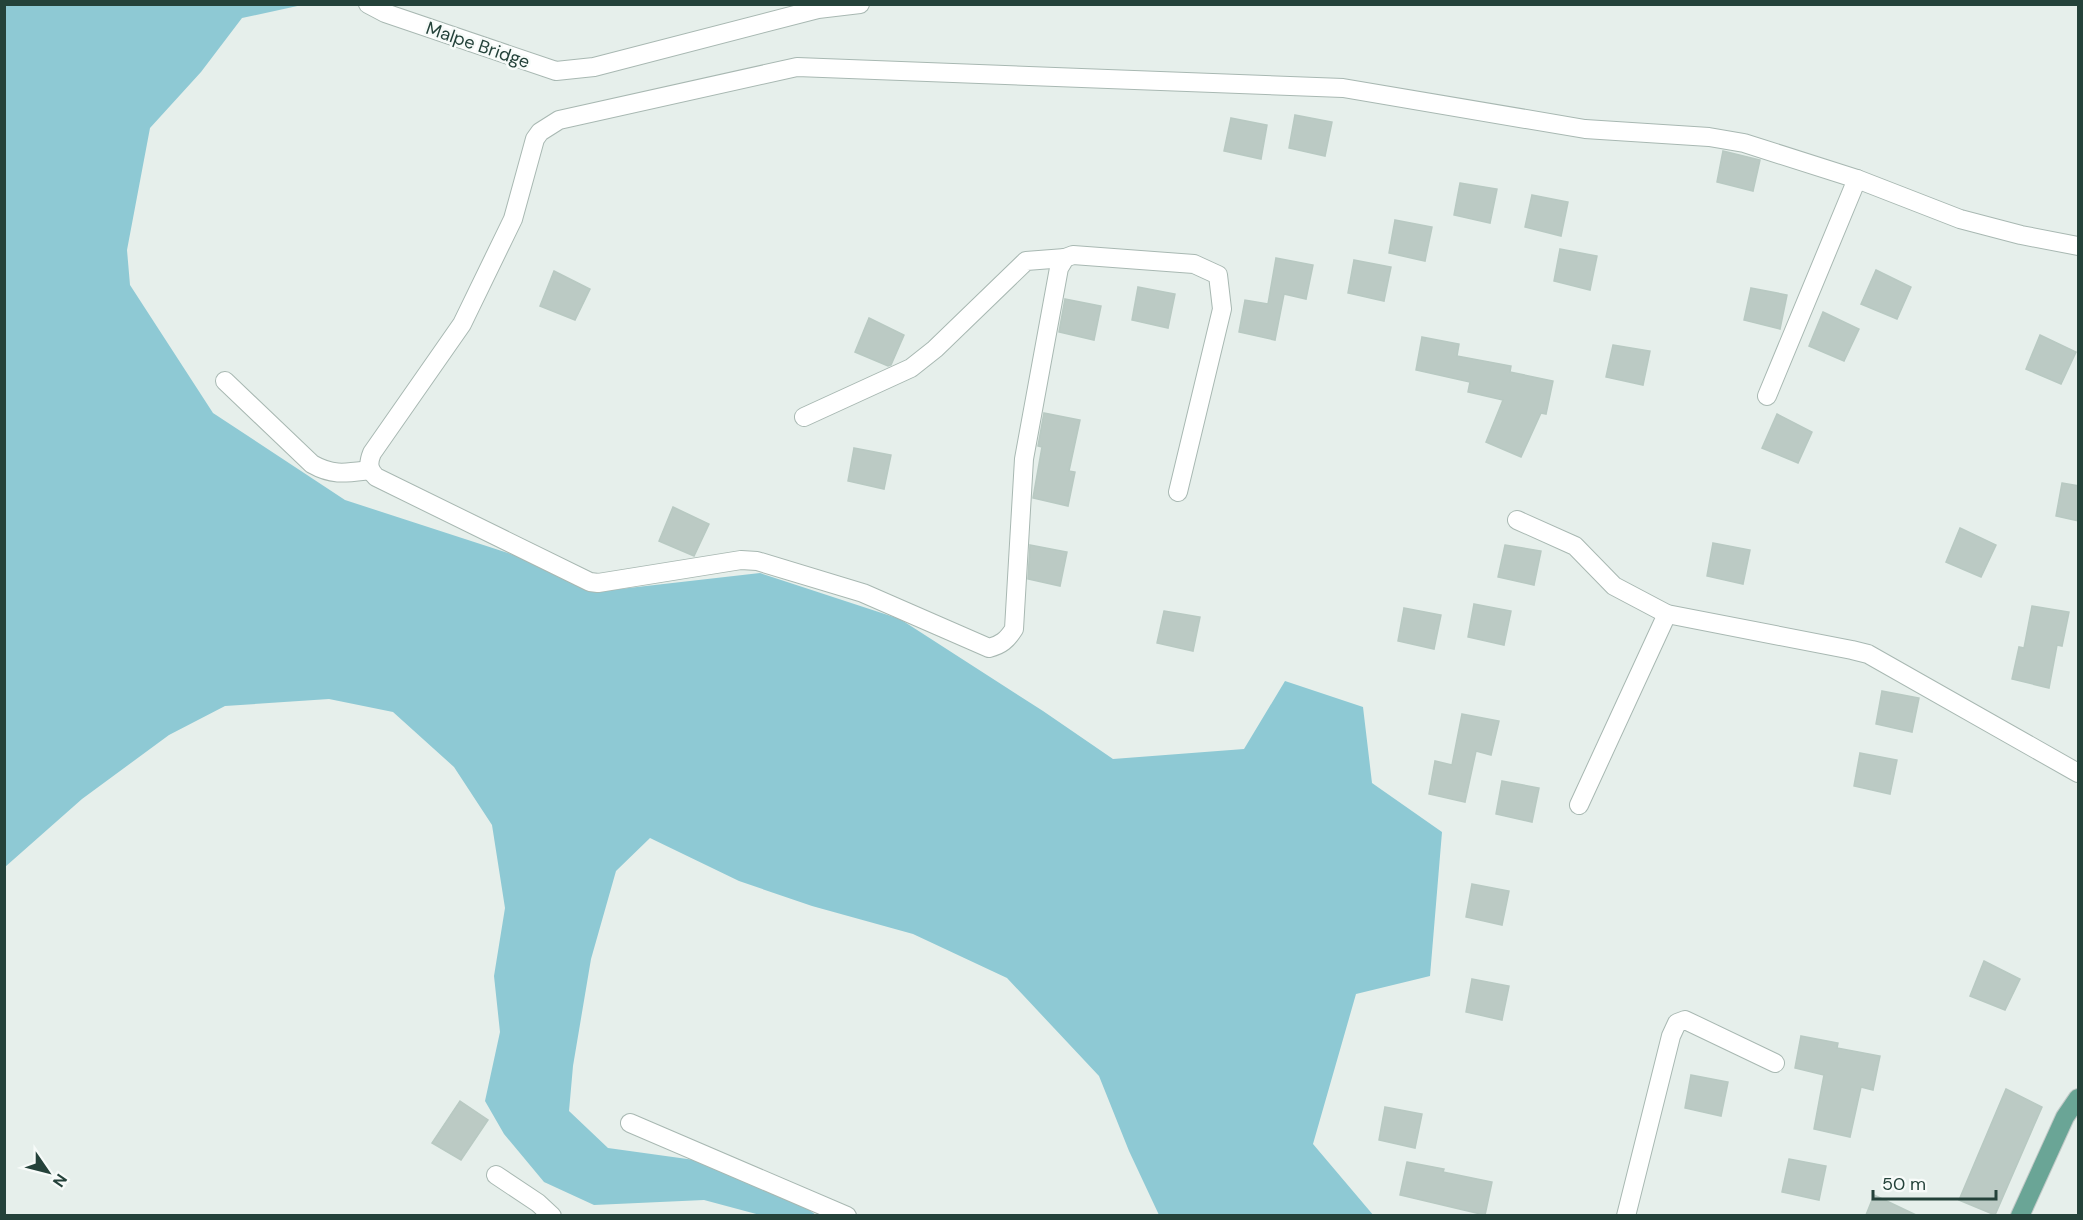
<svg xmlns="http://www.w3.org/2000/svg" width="2083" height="1220" font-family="'DM Sans',sans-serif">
<rect width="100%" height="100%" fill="#e6efeb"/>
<polygon fill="#8ec9d4" points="5,4 302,5 242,18 201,72 150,128 127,250 130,285 213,413 345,500 508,553 611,590 760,573 900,619 1043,711 1113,759 1244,749 1285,681 1363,707 1372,783 1442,832 1430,976 1356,994 1313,1144 1374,1216 1159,1215 1129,1151 1099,1076 1007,978 913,934 812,906 739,881 650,838 616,871 591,959 573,1066 569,1111 608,1148 716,1163 784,1191 816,1215 760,1215 704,1200 594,1205 544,1182 504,1134 485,1101 500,1032 494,976 505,908 492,825 454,767 393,712 329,699 225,706 169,735 82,799 5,867"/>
<g fill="#bbcac4" stroke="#b8c9c2" stroke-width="1.5">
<polygon points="1295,115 1332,122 1325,156 1289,148"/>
<polygon points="1231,118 1267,125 1261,159 1224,151"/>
<polygon points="1723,151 1760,160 1753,191 1717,182"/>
<polygon points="1460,183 1497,189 1490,223 1454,215"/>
<polygon points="1532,195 1568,202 1561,236 1525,227"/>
<polygon points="1395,220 1432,227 1425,261 1389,253"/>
<polygon points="1560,249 1597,256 1590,290 1554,281"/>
<polygon points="1276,258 1313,265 1306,299 1284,294 1275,340 1239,332 1245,300 1268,304"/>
<polygon points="1354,260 1391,267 1384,301 1348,293"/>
<polygon points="1876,270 1911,287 1897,319 1861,304"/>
<polygon points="554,271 590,289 575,320 540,306"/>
<polygon points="1138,287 1175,294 1168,328 1132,320"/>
<polygon points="1751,288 1787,295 1780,329 1744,320"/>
<polygon points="1065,299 1101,306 1094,340 1059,332"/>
<polygon points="1823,312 1859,329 1844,361 1809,346"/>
<polygon points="869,318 904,335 891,365 888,366 855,352"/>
<polygon points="2040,335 2076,352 2061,384 2026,369"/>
<polygon points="1422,337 1459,344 1457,356 1511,366 1510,372 1553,381 1546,414 1541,413 1521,457 1486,442 1503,400 1468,392 1470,382 1416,370"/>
<polygon points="1613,345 1650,351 1643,385 1606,377"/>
<polygon points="1044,413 1080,420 1069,471 1075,472 1068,506 1033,498 1042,447 1038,446"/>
<polygon points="1777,414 1812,432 1798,463 1762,448"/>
<polygon points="854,448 891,455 884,489 848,481"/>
<polygon points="2062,483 2079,486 2079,521 2056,516"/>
<polygon points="673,507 709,524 694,556 659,541"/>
<polygon points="1960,528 1996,545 1981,577 1946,562"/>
<polygon points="1713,543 1750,550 1743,584 1707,576"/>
<polygon points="1030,545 1067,552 1060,586 1028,579"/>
<polygon points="1505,545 1541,551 1534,585 1498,577"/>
<polygon points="1474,604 1511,611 1504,645 1468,637"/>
<polygon points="2032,606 2069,612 2062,646 2057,645 2049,688 2012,679 2019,647 2024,648"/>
<polygon points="1404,608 1441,615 1434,649 1398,641"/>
<polygon points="1164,611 1200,617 1193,651 1157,643"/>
<polygon points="1882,691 1919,698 1912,732 1876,724"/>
<polygon points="1462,714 1499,721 1491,755 1476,751 1465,802 1429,794 1435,761 1452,765"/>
<polygon points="1860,753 1897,760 1890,794 1854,786"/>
<polygon points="1502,781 1539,788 1532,822 1496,814"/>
<polygon points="1472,884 1509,891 1502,925 1466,917"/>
<polygon points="1984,961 2020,979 2005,1010 1970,996"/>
<polygon points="1472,979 1509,986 1502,1020 1466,1012"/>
<polygon points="1801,1036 1838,1043 1837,1048 1880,1056 1873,1090 1861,1087 1850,1137 1814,1129 1824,1075 1795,1068"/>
<polygon points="1691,1075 1728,1082 1721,1116 1685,1108"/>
<polygon points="2006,1089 2042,1107 1995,1215 1959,1200"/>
<polygon points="460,1101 488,1120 461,1160 432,1143"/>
<polygon points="1385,1107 1422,1114 1415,1148 1379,1140"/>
<polygon points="1789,1159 1826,1166 1819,1200 1782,1192"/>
<polygon points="1407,1162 1444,1169 1443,1172 1492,1182 1485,1215 1400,1195"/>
<polygon points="1874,1195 1916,1215 1866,1215"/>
</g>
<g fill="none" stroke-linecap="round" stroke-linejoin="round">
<g stroke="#a8b8b2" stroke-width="20">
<g id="minor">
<polyline points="368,4 385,13 556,71 594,67 818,9 860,4"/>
<path d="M225,381L312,464C333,476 346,473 370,470"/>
<polyline points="1767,396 1857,179"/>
<polyline points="804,417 911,368 935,349 1026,261 1065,258"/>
<path d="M1178,492L1222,309L1218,275L1194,264L1073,255L1065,258L1059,268L1024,459L1014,629C1007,640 1001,645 989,648L863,593L757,561L741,560L598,583L590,582L376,477C368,469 368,463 372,453L462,324L513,219L535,139L540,132L559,120L797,67L1343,88L1585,129L1709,137L1744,143L1857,179L1960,219L2021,235L2078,246"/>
<polyline points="1517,520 1575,546 1614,586 1667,614 1852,650 1868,654 2078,773"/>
<polyline points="1579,805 1667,614"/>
<polyline points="630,1123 847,1216"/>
<polyline points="496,1175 538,1203 552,1216"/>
<polyline points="1626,1216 1671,1036 1677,1023 1685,1020 1775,1063"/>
</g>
</g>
<g stroke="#c2cac8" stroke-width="20">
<polyline id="major" points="2020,1216 2065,1117 2078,1098"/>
</g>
<use href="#minor" stroke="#fff" stroke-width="18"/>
<use href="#major" stroke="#6aa596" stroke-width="18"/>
</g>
<g text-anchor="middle" stroke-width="5" stroke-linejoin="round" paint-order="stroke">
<g font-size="18" fill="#24423a" stroke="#f7fbf9">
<text transform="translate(478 45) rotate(19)" y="6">Malpe Bridge</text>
</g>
</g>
<rect width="2083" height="1220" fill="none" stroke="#24423a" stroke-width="12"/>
<g transform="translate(48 1172) rotate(125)" stroke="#f7fbf9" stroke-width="4.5" paint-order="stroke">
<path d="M0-4.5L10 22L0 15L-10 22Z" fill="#24423a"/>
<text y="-9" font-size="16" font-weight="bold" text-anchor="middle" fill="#24423a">N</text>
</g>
<path d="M1873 1190v9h123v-9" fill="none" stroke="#24423a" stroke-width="3"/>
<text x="1882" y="1190" font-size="18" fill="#24423a" stroke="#f7fbf9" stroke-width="4.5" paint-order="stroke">50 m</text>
</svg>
